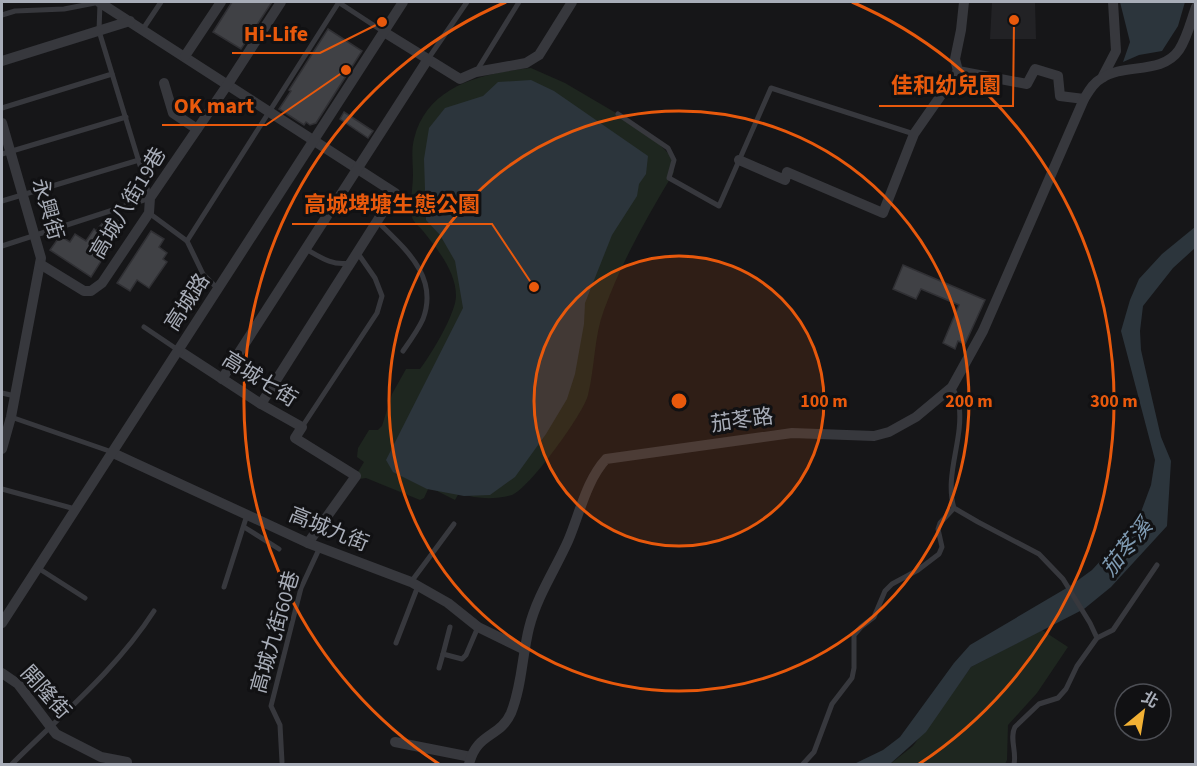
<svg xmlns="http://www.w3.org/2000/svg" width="1197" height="766" font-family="'Source Sans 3','Noto Sans TC',sans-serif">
<rect width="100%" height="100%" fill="#161618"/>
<polygon fill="#222225" points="992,2 1035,2 1036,39 990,39"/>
<g fill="#1e261f">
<path d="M531,68L565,83L616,113L658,143L670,155L674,172C647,217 622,261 604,310C594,336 595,367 588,395C584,413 529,489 512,495C494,500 476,499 459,493L455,500L429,487L424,498L420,500L366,478L359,479L358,472L364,462L357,457L358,448L369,430H378L382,426L392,394L406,369H420C431,355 456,313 456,296C456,271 437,249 423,231C420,227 413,222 412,217C409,205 413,188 413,175C413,164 411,150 414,139C427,85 483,73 531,68Z"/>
<polygon points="1042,630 1068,647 1037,693 1008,725 1007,760 1005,764 890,764 913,746 971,667"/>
</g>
<g fill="#2c353c">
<polygon points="1120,2 1185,2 1178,26 1162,51 1139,55 1123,62 1130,42"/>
<polygon points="531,80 554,91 648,156 646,174 639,184 637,196 612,235 585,303 584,324 575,374 567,399 546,434 515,477 490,495 464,496 427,489 393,472 386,460 463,308 455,261 440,235 426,220 424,159 429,128 445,108 483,96 498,82"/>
<polygon points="1195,227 1195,248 1173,268 1143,306 1140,331 1141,350 1151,394 1161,437 1171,461 1167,526 1111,587 1084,609 971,667 926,732 890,764 854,764 883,750 900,737 954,663 970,645 1070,586 1092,570 1138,520 1151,485 1155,460 1121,331 1130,300 1139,279 1162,254"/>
</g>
<g fill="#404145" stroke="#303034" stroke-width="1.5">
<polygon points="232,2 272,2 241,49 213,32"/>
<polygon points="328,29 362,51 316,123 310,125 306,122 304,125 279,109 291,91 289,90"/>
<polygon points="344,112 373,131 368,138 340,119"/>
<polygon points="111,216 124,225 91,277 50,250 60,236 70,242 75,234 86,241 94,229 96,231 104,221 107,223"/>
<polygon points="151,231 164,239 159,247 167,253 163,259 167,262 149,288 137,280 130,291 117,283"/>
<polygon points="903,265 985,300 965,344 958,341 955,349 943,343 959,305 921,289 916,299 893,289"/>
</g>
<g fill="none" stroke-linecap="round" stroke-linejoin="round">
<g stroke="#37383d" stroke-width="5">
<polyline points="338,2 384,32"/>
<polyline points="2,15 15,11 64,9 100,2"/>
<polyline points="143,29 161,2"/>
<polyline points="428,59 467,2"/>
<polyline points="476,72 519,2"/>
<polyline points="2,108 112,74"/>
<polyline points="618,114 668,148 674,160 669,178 719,206 771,88 914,134"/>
<polyline points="2,154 126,117"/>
<polyline points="2,201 139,160"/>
<polyline points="149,213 187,241 203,274 218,289"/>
<path d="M377,221C405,249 439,276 423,319C418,330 410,341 403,351"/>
<polyline points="187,241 339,2"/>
<polyline points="2,246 150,198 99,31 100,3"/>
<path d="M306,249C320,257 332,266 349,263"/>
<polyline points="144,327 178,350"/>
<path d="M952,387C955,393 959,399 959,405C964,439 944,475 954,508L978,522L1039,554L1063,579L1090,623L1097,638L1113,630L1157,565"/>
<polyline points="2,393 15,396"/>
<polyline points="11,417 112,452"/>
<polyline points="302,427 377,313 382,296 375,278 357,252"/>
<polyline points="2,489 75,509"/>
<polyline points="244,527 279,549"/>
<polyline points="38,568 85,598"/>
<polyline points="411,582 454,524"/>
<polyline points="224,587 247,515"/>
<polyline points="450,627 443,654 462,659 466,655 478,627"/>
<polyline points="396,643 418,586"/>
<polyline points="439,668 443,654"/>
<polyline points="282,762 280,725 271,706 301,588 320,547"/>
<path d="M12,764C61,715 116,670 154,611"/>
<polyline points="803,764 814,752 832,704 852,678 854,668 854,635 861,627 874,617 885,591 892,584 918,570 939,554 942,547 938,529 940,523 954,508"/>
<path d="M1014,764C1017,752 1009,738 1015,727L1039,704L1058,698L1066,689L1077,666L1097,638"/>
</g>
<g stroke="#37383d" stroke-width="10">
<polyline points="99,2 395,193 261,404"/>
<polyline points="384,32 460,79 476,72 526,63 539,55 572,2"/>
<polyline points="185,56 221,2"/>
<polyline points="2,61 130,21"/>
<polyline points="958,71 955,59 961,30 964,2"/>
<polyline points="1103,76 1116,51 1113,2"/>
<polyline points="164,83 173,113 197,129"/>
<polyline points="2,123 41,258 11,417 2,449"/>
<polyline points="739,160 785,180 787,172 883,213 914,134 958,71 1027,84 1035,69 1058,76 1060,96 1084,99"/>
<polyline points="40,264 84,291 91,291 102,283 149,213 150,198 228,84 281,2"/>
<polyline points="178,350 261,404 302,427 295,438 356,476 308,543"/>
<polyline points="222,379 428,59"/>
<polyline points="113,453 308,543 411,582 448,603 478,627 525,650"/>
<polyline points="2,623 403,2"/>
<polyline points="2,673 18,684 56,734 101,757 127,762"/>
<polyline points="395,742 471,757"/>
<path d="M469,764C477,732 500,738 511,713C522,686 522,656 529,628C537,596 555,570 568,541C580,513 586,481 606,459L792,433L874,436L889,432L916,417L952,387L983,331L1084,99C1089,91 1093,83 1102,78C1124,63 1162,75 1179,50C1187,38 1191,21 1196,7"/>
</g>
</g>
<circle cx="679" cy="401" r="145" fill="#e8590c" fill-opacity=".12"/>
<g fill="none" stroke="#e8590c" stroke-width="3">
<circle cx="679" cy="401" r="145"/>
<circle cx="679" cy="401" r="290"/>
<path d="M439 764A435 435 0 0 1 506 2M852 2A435 435 0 0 1 919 764"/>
</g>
<g text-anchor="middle" stroke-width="6" stroke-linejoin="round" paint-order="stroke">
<g font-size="21" fill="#a8adb8" stroke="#111113">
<text transform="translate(128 203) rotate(-59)" y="7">高城八街19巷</text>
<text transform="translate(48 209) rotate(74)" y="7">永興街</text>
<text transform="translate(187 302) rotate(-57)" y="7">高城路</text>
<text transform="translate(260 379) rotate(32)" y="7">高城七街</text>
<text transform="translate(742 420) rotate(-8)" y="7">茄苳路</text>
<text transform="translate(329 529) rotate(22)" y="7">高城九街</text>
<text transform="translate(275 632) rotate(-74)" y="7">高城九街60巷</text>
<text transform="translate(46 692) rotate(48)" y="7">開隆街</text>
</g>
<g font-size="22" font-style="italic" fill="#7f9bb3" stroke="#111113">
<text transform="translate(1126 547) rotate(-51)" y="8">茄苳溪</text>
</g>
</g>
<circle cx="679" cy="401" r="9" fill="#e8590c" stroke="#111113" stroke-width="3"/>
<g font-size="18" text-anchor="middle" font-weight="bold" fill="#e8590c" stroke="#111113" stroke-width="6" stroke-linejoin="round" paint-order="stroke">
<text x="824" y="407">100 m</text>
<text x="969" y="407">200 m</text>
<text x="1114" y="407">300 m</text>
</g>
<path fill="none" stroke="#e8590c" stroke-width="2" d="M382 22L320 53H232M1014 20L1013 106H879M346 70L266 125H162M534 287L492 224H292"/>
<g fill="#e8590c" stroke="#111113" stroke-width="2">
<circle cx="382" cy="22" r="6"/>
<circle cx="1014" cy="20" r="6"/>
<circle cx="346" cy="70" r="6"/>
<circle cx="534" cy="287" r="6"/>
</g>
<g font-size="22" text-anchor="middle" font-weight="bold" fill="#e8590c" stroke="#111113" stroke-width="6" stroke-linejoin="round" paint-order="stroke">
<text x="276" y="41">Hi-Life</text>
<text x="946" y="93">佳和幼兒園</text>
<text x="214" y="113">OK mart</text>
<text x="392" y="212">高城埤塘生態公園</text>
</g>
<rect width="1197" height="766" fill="none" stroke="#a8adb8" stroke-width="6"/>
<g transform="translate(1143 712) rotate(30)"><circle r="28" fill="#111113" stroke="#4d4f55" stroke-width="1.5"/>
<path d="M0-4.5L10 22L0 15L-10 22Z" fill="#f2b134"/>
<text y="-9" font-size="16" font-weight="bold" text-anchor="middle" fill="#a8adb8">北</text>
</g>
</svg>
